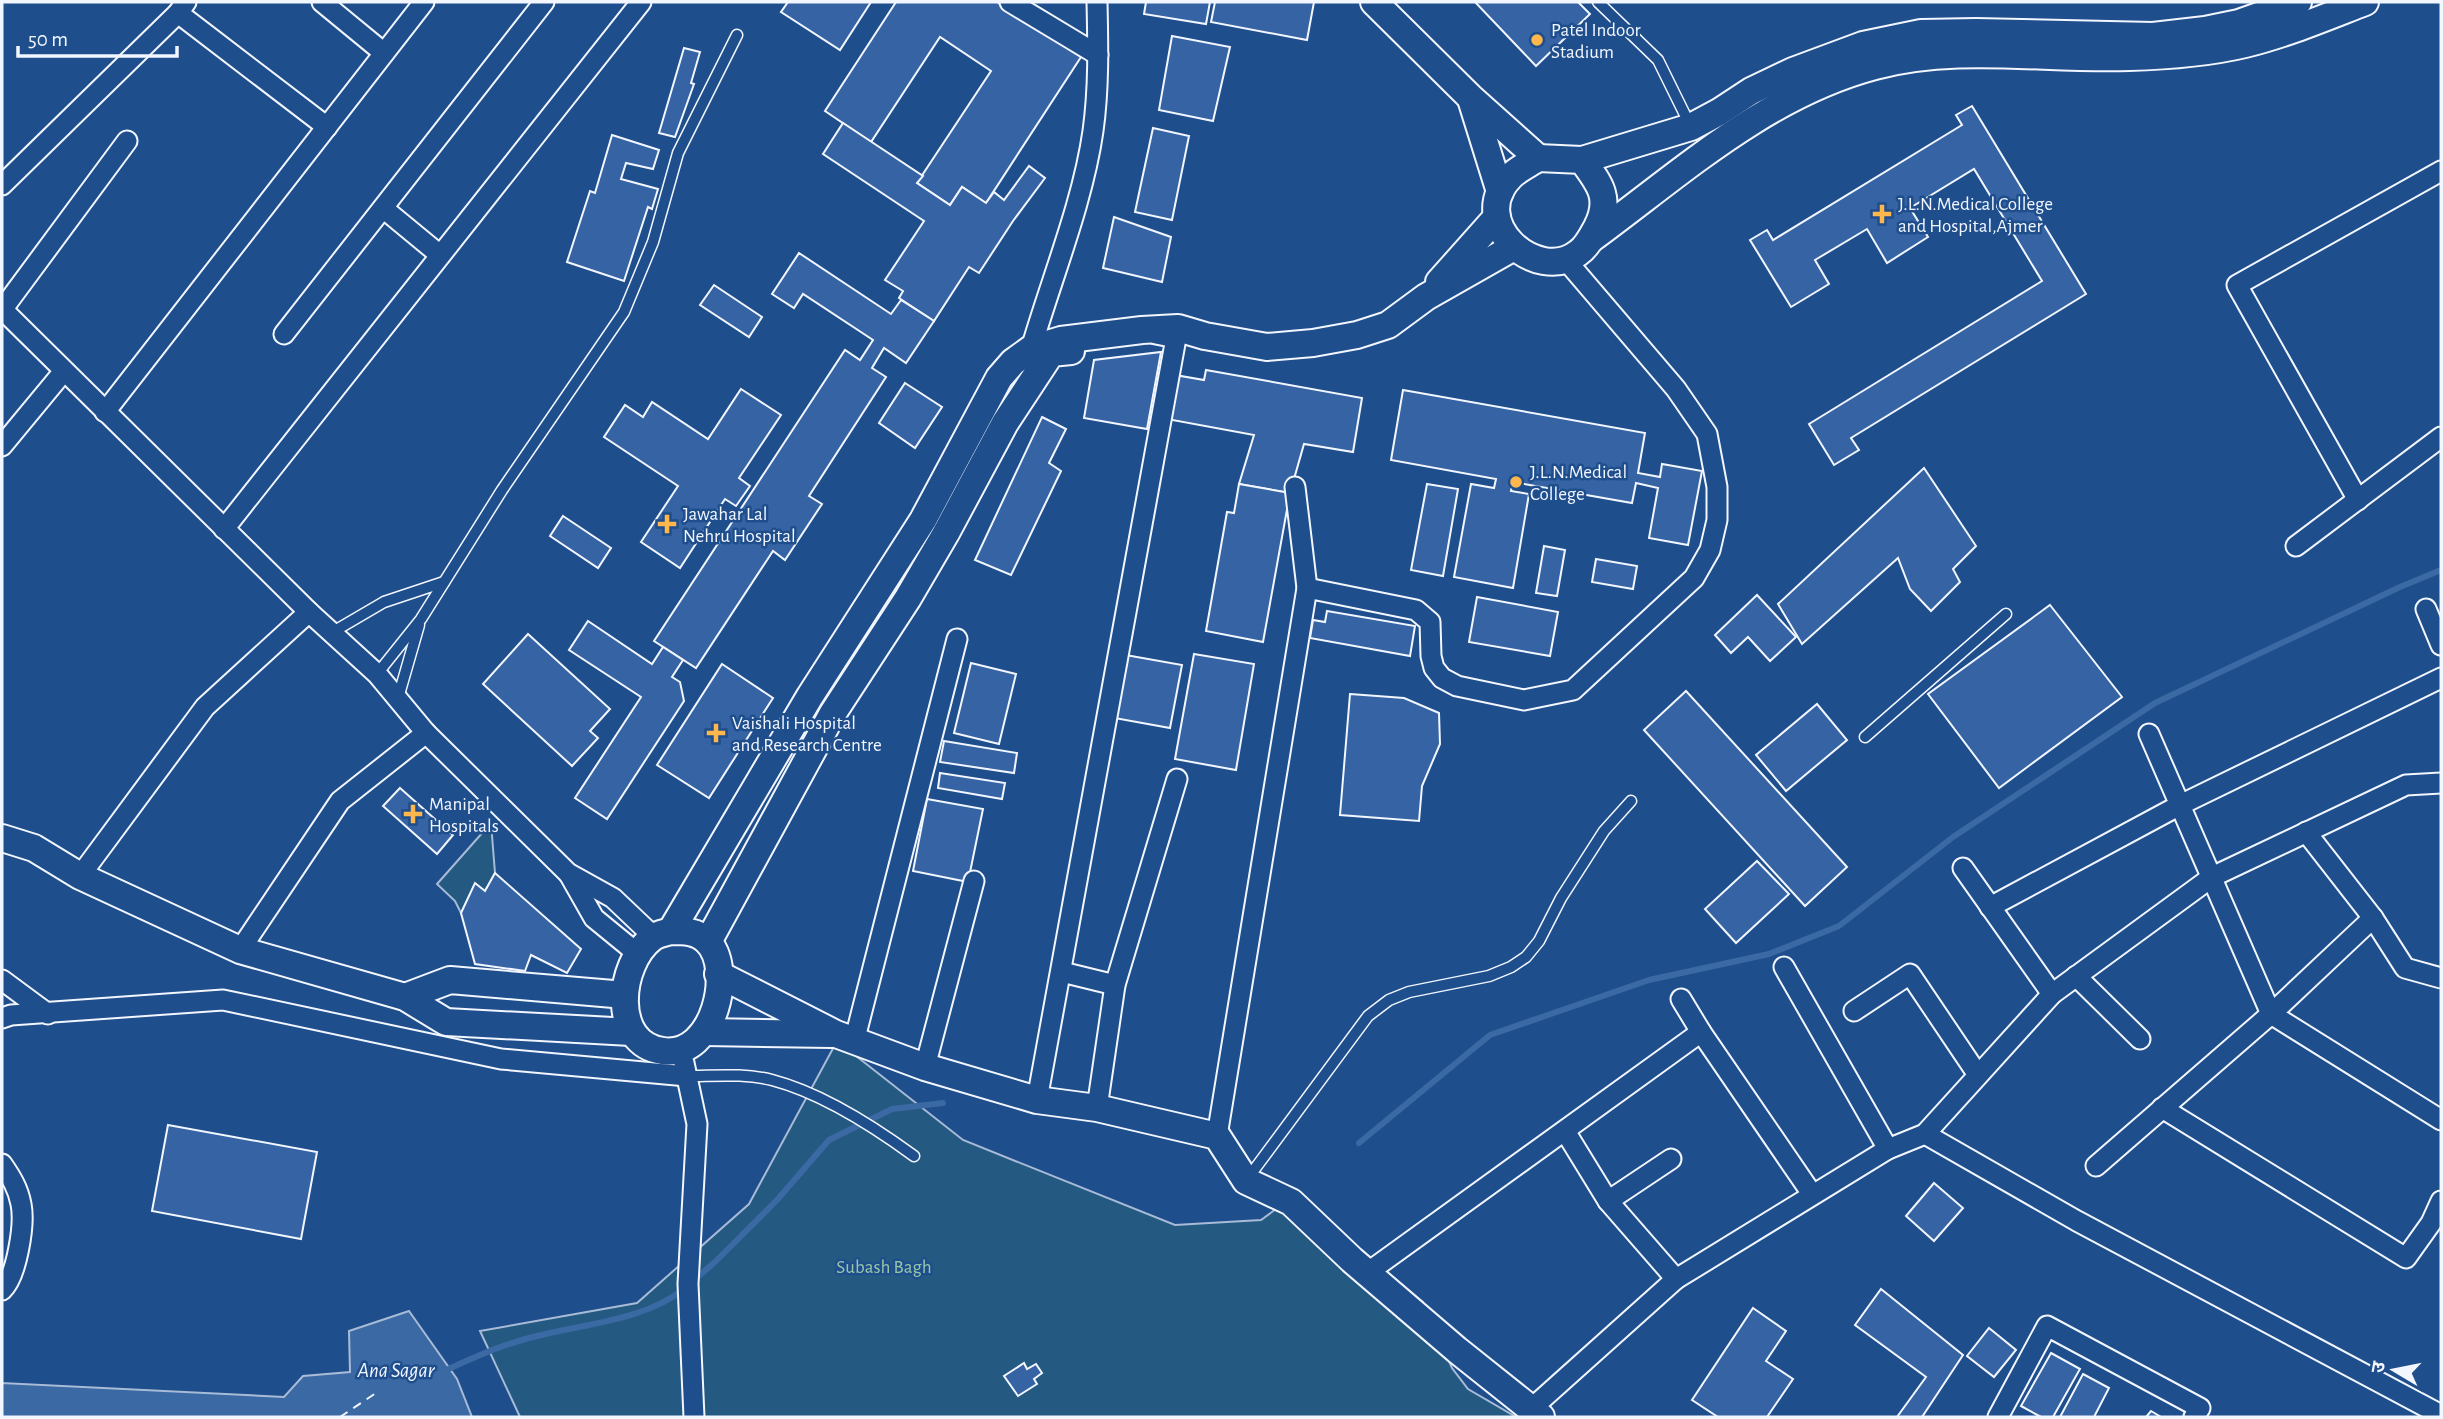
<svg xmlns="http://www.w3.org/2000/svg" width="2443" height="1419" font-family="'Alegreya Sans','Noto Sans Devanagari',sans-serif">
<rect width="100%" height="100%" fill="#1f4e8c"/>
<g fill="#245a82" stroke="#a8bbd7" stroke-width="2">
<polygon points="491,823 495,873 485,891 475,884 461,913 455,901 437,884"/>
<polygon points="837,1041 963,1140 1175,1225 1261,1220 1295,1195 1423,1302 1452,1368 1468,1389 1516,1417 520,1417 480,1331 637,1303 749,1204"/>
</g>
<polygon fill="#3b69a3" stroke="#a8bbd7" stroke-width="2" points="409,1311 457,1379 472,1417 2,1417 2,1383 284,1397 303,1376 350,1372 349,1331"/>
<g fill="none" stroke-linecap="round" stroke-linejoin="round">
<g stroke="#3b69a3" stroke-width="6">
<polyline points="1359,1143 1490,1035 1649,980 1769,954 1839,926 1953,837 2155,703 2400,587 2441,570"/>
<polyline points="693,1281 716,1261 777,1200 829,1140 892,1109 943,1103"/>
<path d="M442,1372C468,1360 494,1348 522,1340C574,1324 643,1323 685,1288"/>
</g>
<polyline stroke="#f2f6ff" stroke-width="2" stroke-dasharray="9 7" stroke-linecap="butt" points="340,1417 379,1391"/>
</g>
<g fill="#3563a3" stroke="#f2f6ff" stroke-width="2">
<polygon points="788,2 871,2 840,50 781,12"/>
<polygon points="896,2 997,2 1081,57 986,203 962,187 950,205 917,183 991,71 940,37 871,142 825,111"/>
<polygon points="1146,2 1210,2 1206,24 1144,14"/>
<polygon points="1215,2 1314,2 1307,40 1211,22"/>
<polygon points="1475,2 1578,2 1590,14 1536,66"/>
<polygon points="1172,36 1230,47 1213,121 1159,110"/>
<polygon points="684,48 700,52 691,83 694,84 675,137 659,133"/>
<polygon points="1972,106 2086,294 1851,438 1859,450 1834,465 1809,424 2042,281 1974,169 1910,208 1928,237 1887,263 1867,229 1815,260 1829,284 1791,307 1750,240 1767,230 1773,240 1962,125 1956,115"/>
<polygon points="843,123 923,176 917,183 950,205 962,187 986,203 994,192 1004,200 1029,166 1045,178 1013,221 979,273 969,267 934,321 899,298 903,291 885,280 924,221 823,154"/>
<polygon points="1153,128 1189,136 1172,220 1135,212"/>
<polygon points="612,135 659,150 653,169 626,163 621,179 658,189 652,209 648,207 624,281 567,262 590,191 595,193"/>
<polygon points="1114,217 1171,237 1162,282 1103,268"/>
<polygon points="799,253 891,314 901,300 934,321 906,363 884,348 872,368 886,377 809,496 822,504 785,560 773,551 696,668 654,641 845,350 860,360 873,340 803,294 794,308 772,294"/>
<polygon points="714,285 762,317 749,337 700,305"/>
<polygon points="1161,352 1147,429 1084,418 1094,360"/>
<polygon points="1206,370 1362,398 1353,452 1304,444 1290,493 1239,484 1254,435 1167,419 1175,375 1204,380"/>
<polygon points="905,383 942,407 915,448 879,423"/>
<polygon points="741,389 781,415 739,478 750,486 736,506 725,499 680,568 641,542 678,486 604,437 625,405 643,417 652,402 708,439"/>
<polygon points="1403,390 1645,433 1638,473 1660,477 1662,464 1702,471 1688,545 1649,538 1658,488 1636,483 1632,503 1513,482 1511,491 1529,494 1513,588 1454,577 1471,484 1494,488 1496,479 1391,460"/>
<polygon points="1042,417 1066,429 1049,463 1061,471 1011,575 975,560"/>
<polygon points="1924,468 1976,546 1953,569 1960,582 1931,611 1910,589 1898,558 1802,644 1778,604"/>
<polygon points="1239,484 1290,493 1263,642 1206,631 1227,512 1234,513"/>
<polygon points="1427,484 1458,489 1443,576 1411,570"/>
<polygon points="563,516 611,548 598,568 550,536"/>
<polygon points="1544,546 1565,550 1557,596 1536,593"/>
<polygon points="1596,559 1637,566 1633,589 1592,582"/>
<polygon points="1757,595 1796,637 1770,661 1748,637 1731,653 1715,635"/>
<polygon points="1477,597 1558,612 1550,656 1469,642"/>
<polygon points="2050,605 2122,697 1999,788 1928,694"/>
<polygon points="1327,611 1415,626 1410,656 1310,638 1313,620 1325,622"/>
<polygon points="588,621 652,664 663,647 683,660 672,677 680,682 684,701 607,819 575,798 641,697 569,650"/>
<polygon points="528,634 610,709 590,731 598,738 572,766 483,684"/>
<polygon points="1120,654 1182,665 1170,728 1109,717"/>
<polygon points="1194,654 1254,664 1236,770 1175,759"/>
<polygon points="971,663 1016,674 999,744 954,733"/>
<polygon points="722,664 773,698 709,798 657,765"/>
<polygon points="1686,691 1847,867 1805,906 1644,730"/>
<polygon points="1350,694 1404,698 1439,713 1440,744 1422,786 1419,821 1340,815"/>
<polygon points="1817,704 1847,740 1786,791 1756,755"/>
<polygon points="944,741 1017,753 1014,773 940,762"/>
<polygon points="940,773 1005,783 1002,799 938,788"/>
<polygon points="400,788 453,835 437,854 383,806"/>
<polygon points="927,799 983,809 968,882 913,871"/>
<polygon points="1757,861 1789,894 1736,943 1705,909"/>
<polygon points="495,873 581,949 567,973 531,955 525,971 475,964 461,913 475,883 485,891"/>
<polygon points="168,1125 317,1152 301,1239 152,1211"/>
<polygon points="1934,1183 1963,1208 1934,1241 1906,1216"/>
<polygon points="1881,1289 1963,1355 1922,1417 1897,1417 1926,1377 1855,1325"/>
<polygon points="1753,1308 1786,1331 1766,1361 1793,1379 1767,1417 1718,1417 1692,1400"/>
<polygon points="1989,1328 2016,1350 1994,1377 1967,1356"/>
<polygon points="2051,1353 2080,1369 2053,1417 2041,1417 2021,1406"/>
<polygon points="1024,1363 1027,1369 1036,1364 1042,1373 1034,1379 1037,1384 1018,1396 1004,1376"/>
<polygon points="2083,1374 2109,1388 2094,1417 2060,1417"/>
<polygon points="2151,1411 2161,1417 2146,1417"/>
</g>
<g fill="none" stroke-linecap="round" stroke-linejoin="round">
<g stroke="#f2f6ff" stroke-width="13">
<g id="lane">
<polyline points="1598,2 1658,60 1691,127"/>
<polyline points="331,633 384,602 444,582"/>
<polyline points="377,674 421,619 502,490 624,312 653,242 678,153 737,35"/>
<polyline points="398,698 419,625"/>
<polyline points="1865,737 2006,614"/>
<path d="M687,1076C714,1076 745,1073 772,1080C822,1093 873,1126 914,1156"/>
<polyline points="1248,1178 1368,1016 1389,1000 1409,992 1489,976 1511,967 1526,957 1539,941 1561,898 1604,831 1631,801"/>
</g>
</g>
<g stroke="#f2f6ff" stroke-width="23">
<g id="street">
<polyline points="322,2 384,53"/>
<polyline points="1010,2 1098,55"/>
<polyline points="178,13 327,127"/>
<polyline points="2,185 178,13 186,2"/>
<polyline points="383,208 440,255"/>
<polyline points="2,309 309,612 377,674 426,733 568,873 613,898 653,936"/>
<polyline points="2,310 127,141"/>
<polyline points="284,334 544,2"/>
<path d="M1031,349C1051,280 1083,202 1093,131C1099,88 1098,45 1097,2"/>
<polyline points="105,412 424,2"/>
<polyline points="2,446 64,371"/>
<polyline points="2358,500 2237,285 2441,171"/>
<polyline points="224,529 641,2"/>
<polyline points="2296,546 2441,437"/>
<polyline points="1307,588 1416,610 1430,622 1431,656 1434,668 1442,678 1457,686 1524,700 1573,690 1694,578 1710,550 1717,520 1717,487 1707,434 1676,389 1565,259"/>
<polyline points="2426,609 2441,645"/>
<polyline points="2149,734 2271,1014 2441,1120"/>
<polyline points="2306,832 2373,918 2405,968 2441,978"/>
<polyline points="1963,868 2052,994"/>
<polyline points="569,874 594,918 638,954"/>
<polyline points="80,876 205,707 309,612"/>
<polyline points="1990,907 2180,805 2441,678"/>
<polyline points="240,950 340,801 426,733"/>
<polyline points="1784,967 1888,1149"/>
<polyline points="1062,972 1115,985"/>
<polyline points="2076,976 2140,1039"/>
<polyline points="2,980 48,1014"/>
<polyline points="1681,999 1701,1032 1812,1194"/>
<polyline points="1854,1011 1910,974 1978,1075"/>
<polyline points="2,1018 11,1015 223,1000 501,1059 687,1076"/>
<polyline points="854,1042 957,639"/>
<polyline points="684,1063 697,1124 688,1284 694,1417"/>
<polyline points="925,1067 974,881"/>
<polyline points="1037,1100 1176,338 1156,334"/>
<polyline points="1097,1108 1115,985 1177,779"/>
<polyline points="2162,1108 2406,1258 2431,1223 2441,1201"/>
<polyline points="1565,1131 1608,1201 1676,1279"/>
<polyline points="1925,1134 2077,1221 2441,1415"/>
<polyline points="1217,1136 1307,588 1295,487"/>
<path d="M2,1164C11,1177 18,1188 21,1204C25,1224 17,1276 2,1290"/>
<polyline points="2096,1166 2271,1014 2373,918"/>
<polyline points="1608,1201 1671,1159"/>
<polyline points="1367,1273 1701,1032"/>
<polyline points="1531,1409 1676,1279 1888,1149 1925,1134 2052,994 2212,877 2406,785 2441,783"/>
<polyline points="1998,1417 2047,1326 2200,1408 2194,1417"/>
</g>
</g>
<g stroke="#f2f6ff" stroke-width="30">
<g id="secondary">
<polyline points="1374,2 1471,98 1538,158"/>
<polyline points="1471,99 1500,192"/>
<path d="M1538,158L1582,160C1599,183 1612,198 1597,227C1592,236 1587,247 1578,253C1537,285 1465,222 1511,176C1518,169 1529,164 1538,158Z"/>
<polyline points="1582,160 1691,127 1719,112 1751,91 1793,71 1863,45 1921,33 1976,32 2153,36 2205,30 2239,23 2298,2"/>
<path d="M1591,239C1680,174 1765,95 1875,66C1956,44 2045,60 2129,57C2167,56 2207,53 2245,44C2286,34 2326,17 2365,2"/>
<polyline points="1439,282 1496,218"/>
<polyline points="2,838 34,848 80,876 240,950 405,997 446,1022 631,1032"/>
<polyline points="671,931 810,696 923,520 999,378 1013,362 1031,349 1061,340 1142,330 1178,328 1205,336 1267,347 1313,343 1357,335 1388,325 1426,297 1514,247"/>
<path d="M671,931C684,931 697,931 707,941C735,968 715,1058 663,1051C610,1044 618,964 652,938C657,934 664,933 671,931Z"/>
<polyline points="708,942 833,713 908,598 946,533 1005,423 1051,353 1071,351"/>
<polyline points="718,974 836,1034 925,1067 1037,1100 1097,1108 1217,1136 1246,1181 1291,1202 1352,1260 1457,1350 1541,1417"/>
<polyline points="405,997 450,980 625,995"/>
<polyline points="705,1032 831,1034"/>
</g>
</g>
<use href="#lane" stroke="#1f4e8c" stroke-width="10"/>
<use href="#street" stroke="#1f4e8c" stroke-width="19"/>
<use href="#secondary" stroke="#1f4e8c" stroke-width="26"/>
</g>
<g fill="#ffb74d" stroke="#1f4e8c" stroke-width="2.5">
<circle cx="1537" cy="40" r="7"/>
<path d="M1878.5 203.5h7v7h7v7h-7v7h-7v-7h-7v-7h7z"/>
<circle cx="1516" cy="482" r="7"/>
<path d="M663.5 513.5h7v7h7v7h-7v7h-7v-7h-7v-7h7z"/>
<path d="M712.5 722.5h7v7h7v7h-7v7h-7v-7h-7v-7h7z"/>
<path d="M409.5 803.5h7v7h7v7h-7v7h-7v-7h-7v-7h7z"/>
</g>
<g text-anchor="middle" stroke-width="5" stroke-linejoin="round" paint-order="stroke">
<g font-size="19" fill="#f2f6ff" stroke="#1f4e8c" text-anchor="start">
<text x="1551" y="36">Patel Indoor<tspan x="1551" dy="22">Stadium</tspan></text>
<text x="1898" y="210">J.L.N.Medical College<tspan x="1898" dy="22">and Hospital,Ajmer</tspan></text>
<text x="1530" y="478">J.L.N.Medical<tspan x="1530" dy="22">College</tspan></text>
<text x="683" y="520">Jawahar Lal<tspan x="683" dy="22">Nehru Hospital</tspan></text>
<text x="732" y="729">Vaishali Hospital<tspan x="732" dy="22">and Research Centre</tspan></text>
<text x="429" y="810">Manipal<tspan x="429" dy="22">Hospitals</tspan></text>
</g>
<g font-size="19" fill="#97c8a6" stroke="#1f4e8c">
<text x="884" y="1273">Subash Bagh</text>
</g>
<g font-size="21" font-style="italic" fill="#f2f6ff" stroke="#1f4e8c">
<text x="396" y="1377">Ana Sagar</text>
</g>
</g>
<rect width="2443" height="1419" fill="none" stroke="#f2f6ff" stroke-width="7"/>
<g transform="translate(2394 1370) rotate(280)" stroke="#1f4e8c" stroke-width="5" paint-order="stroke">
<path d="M0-5L12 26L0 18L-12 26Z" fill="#f2f6ff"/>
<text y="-10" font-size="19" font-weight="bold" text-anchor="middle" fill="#f2f6ff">उ</text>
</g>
<path d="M18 46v10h159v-10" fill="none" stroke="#f2f6ff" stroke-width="3.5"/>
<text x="28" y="46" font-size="21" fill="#f2f6ff" stroke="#1f4e8c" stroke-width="5" paint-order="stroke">50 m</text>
</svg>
